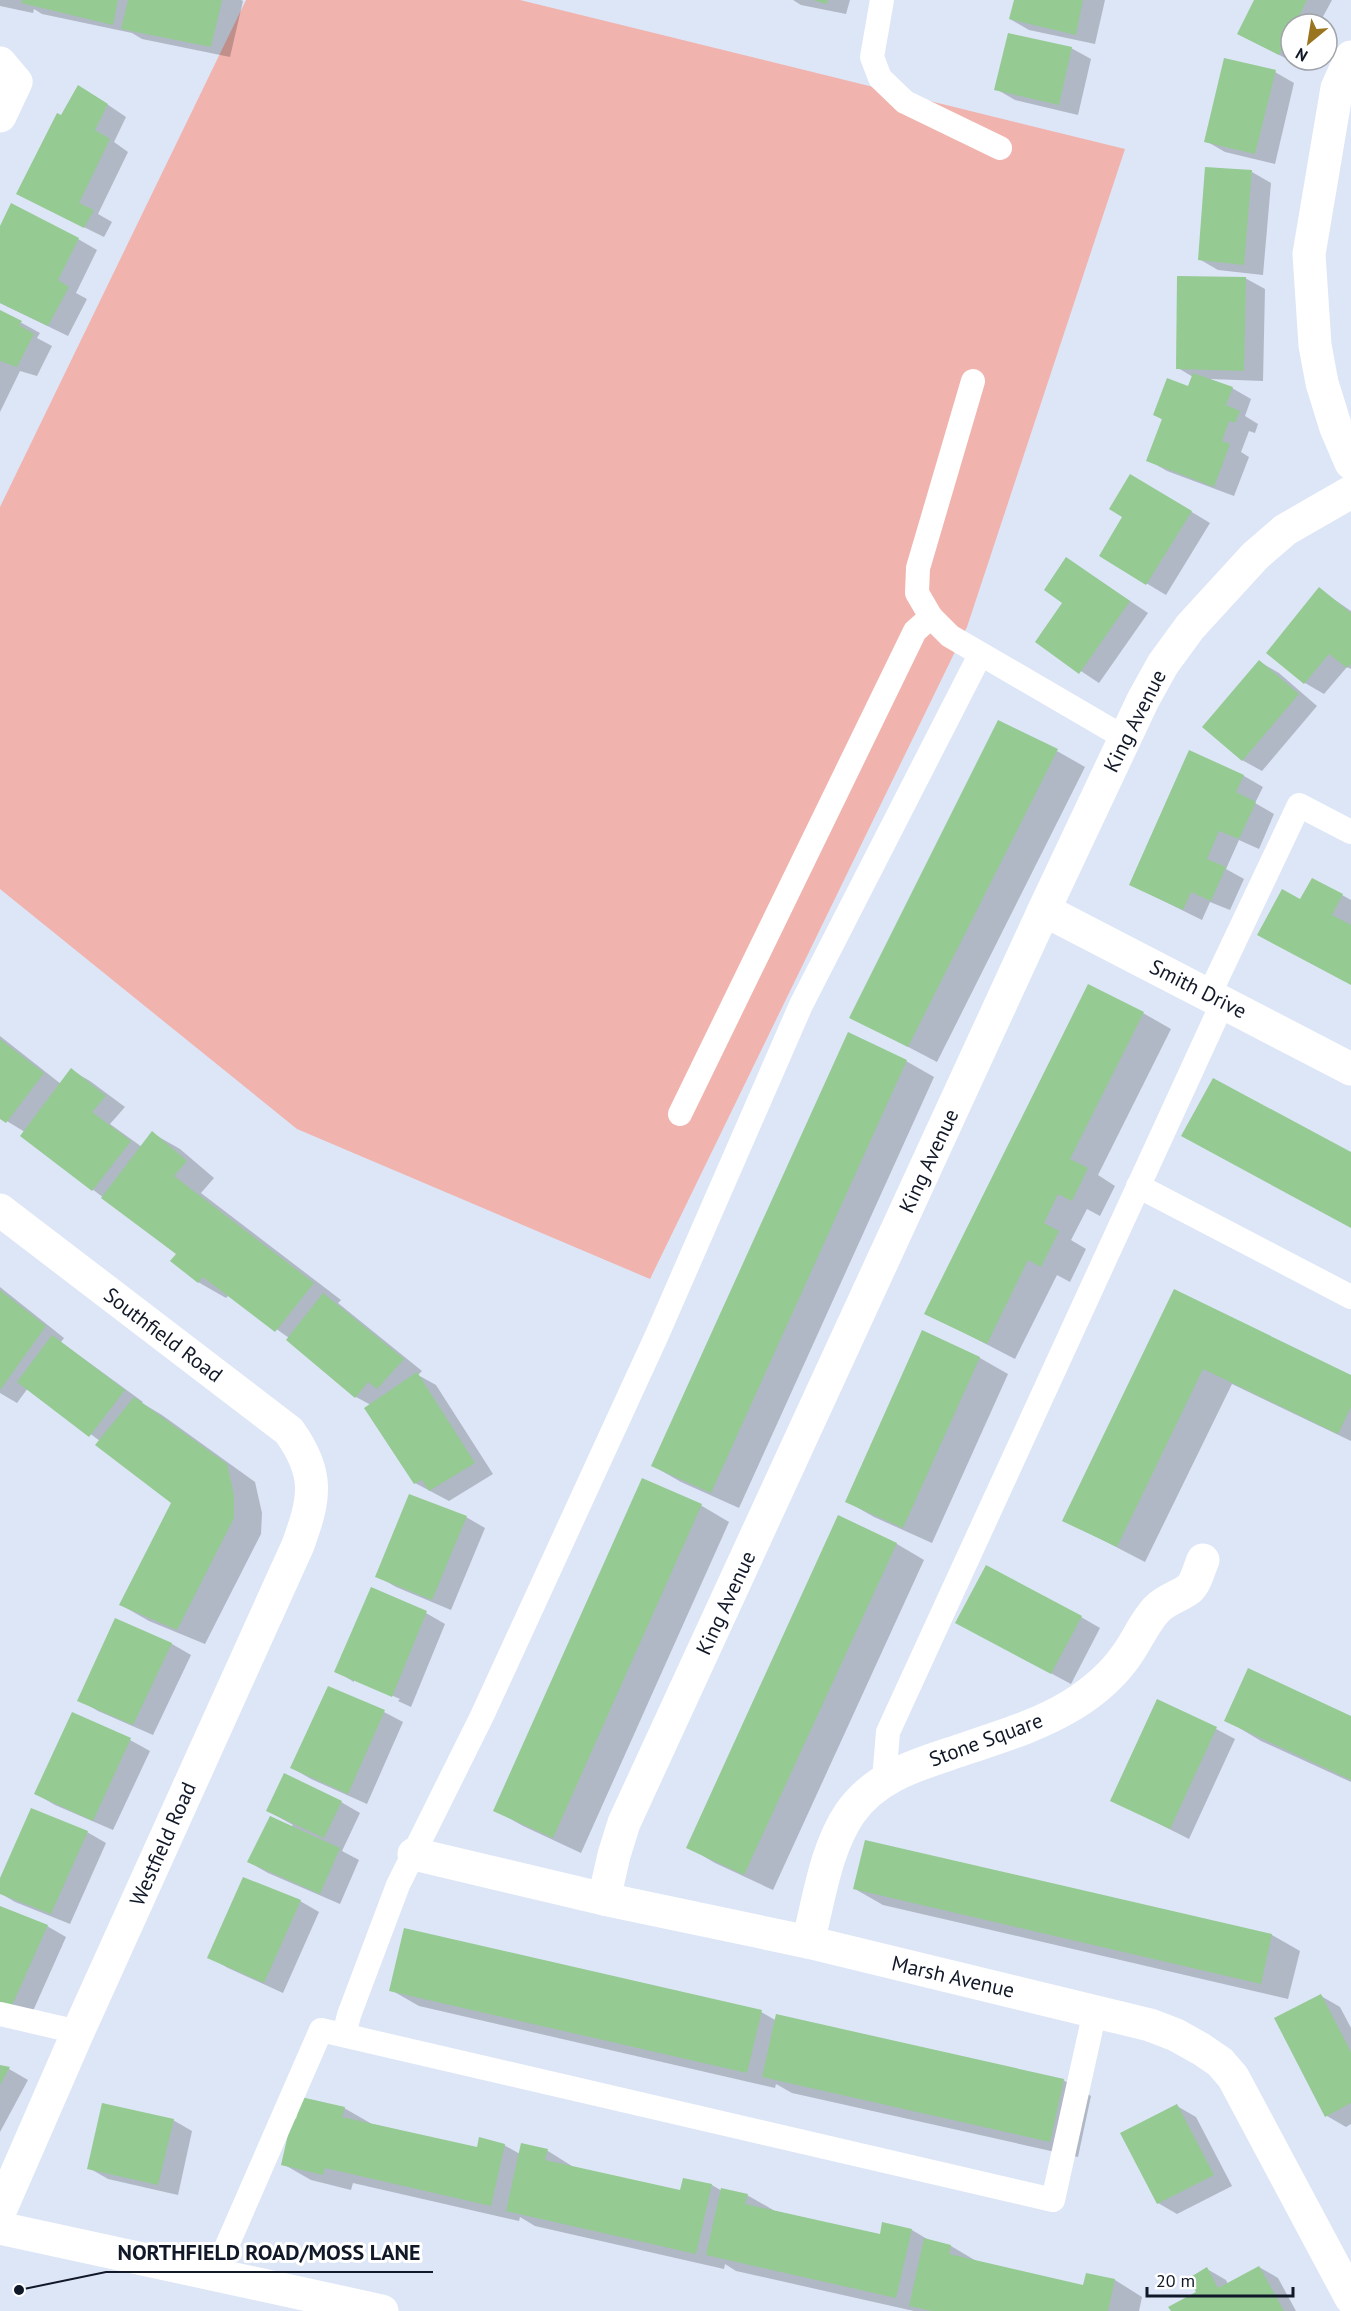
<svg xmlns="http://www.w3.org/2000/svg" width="1351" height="2311" font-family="'PT Sans',sans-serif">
<rect width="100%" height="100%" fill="#dde6f7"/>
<polygon fill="#f1b3ad" points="246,0 520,0 1125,149 967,627 650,1279 297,1129 0,889 0,507"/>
<g fill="#0003">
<polygon points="0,0 241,0 243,1 230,57 142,39 132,33 42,14 34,9 33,13 0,6"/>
<polygon points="793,0 850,0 846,14 801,5"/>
<polygon points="1015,0 1105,0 1095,44 1029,30 1010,19"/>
<polygon points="1256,0 1332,0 1319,24 1291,24 1291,60 1301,60 1299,65 1238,34"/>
<polygon points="1071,48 1091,59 1078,115 1015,100 996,89"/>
<polygon points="1275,72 1294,83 1275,164 1225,152 1206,141"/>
<polygon points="98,98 126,117 114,142 128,152 98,214 112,222 104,237 37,204 62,117"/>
<polygon points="1252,172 1271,183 1263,275 1218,270 1199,259"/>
<polygon points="0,230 78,239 97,250 76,293 87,299 68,336 0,303"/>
<polygon points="1245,278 1265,289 1263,381 1210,379 1232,388 1251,399 1245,416 1258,424 1255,433 1249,431 1241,452 1249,457 1234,496 1167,471 1148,460 1163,420 1155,415 1189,388 1193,377 1178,368"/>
<polygon points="0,311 40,333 37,338 52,346 37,376 20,371 0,412"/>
<polygon points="1150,487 1210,523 1166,595 1101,556"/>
<polygon points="1067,559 1148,613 1099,683 1037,642 1064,602"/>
<polygon points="1319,589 1351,611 1351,669 1347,667 1324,694 1305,683 1268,653"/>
<polygon points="1260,662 1279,673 1317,706 1262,771 1242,760"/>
<polygon points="1057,751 1085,767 937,1062 851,1017"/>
<polygon points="1190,752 1244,776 1263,787 1255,803 1274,814 1259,849 1239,840 1226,869 1244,879 1230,910 1210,902 1202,920 1131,885"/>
<polygon points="1342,895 1351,900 1351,985 1301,901"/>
<polygon points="1143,1013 1171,1029 1098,1175 1115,1186 1100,1216 1087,1209 1071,1240 1086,1249 1070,1282 1057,1275 1015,1359 926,1313"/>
<polygon points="0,1036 61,1084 71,1070 90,1081 125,1107 110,1124 142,1147 152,1133 180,1149 214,1178 201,1193 341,1300 338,1303 422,1371 418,1375 436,1385 493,1474 449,1501 415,1483 371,1405 356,1397 289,1338 229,1295 226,1298 198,1282 178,1254 22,1136 25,1132 0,1117"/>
<polygon points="906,1061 934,1077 739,1508 681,1482 653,1466"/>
<polygon points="0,1287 64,1338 61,1342 143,1402 142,1403 162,1415 255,1482 262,1513 261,1534 205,1644 149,1621 121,1605 173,1503 100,1441 28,1388 17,1403 0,1393"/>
<polygon points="1175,1291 1351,1376 1351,1441 1232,1384 1145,1562 1064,1520"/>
<polygon points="922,1332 980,1358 1008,1374 932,1543 874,1517 846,1501"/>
<polygon points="643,1480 702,1506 729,1522 581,1853 523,1826 495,1810"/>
<polygon points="466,1517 485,1528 451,1610 396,1587 377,1576"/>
<polygon points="839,1517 897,1544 924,1560 773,1890 715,1863 688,1847"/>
<polygon points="372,1589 426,1613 445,1624 411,1707 398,1701 400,1699 354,1679 354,1682 336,1671"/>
<polygon points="1081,1617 1100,1628 1071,1684 976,1633"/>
<polygon points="116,1620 172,1644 191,1655 153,1735 98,1711 79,1700"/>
<polygon points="329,1688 384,1712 403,1722 367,1804 311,1779 292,1768"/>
<polygon points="73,1714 130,1740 150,1751 113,1830 55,1805 36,1794"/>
<polygon points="1351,1717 1351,1782 1261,1741 1226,1720"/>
<polygon points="1216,1729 1235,1739 1189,1839 1112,1800"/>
<polygon points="341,1802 360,1813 342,1851 359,1860 340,1904 268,1873 249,1862 293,1825 268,1811"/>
<polygon points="87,1832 106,1843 70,1924 15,1902 0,1893 0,1882"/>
<polygon points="866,1841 1272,1935 1300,1951 1288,1999 883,1905 855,1889"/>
<polygon points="300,1901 319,1912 283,1993 228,1968 209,1957"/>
<polygon points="0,1907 47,1926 66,1937 29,2020 0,2013"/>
<polygon points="391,1990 761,2012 777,2021 1063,2080 1091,2096 1078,2157 792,2093 776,2084 775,2088 419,2006"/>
<polygon points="1321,1996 1340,2007 1351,2028 1351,2124 1346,2127 1327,2116"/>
<polygon points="0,2066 9,2069 28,2080 0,2132"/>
<polygon points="1177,2106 1196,2117 1232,2186 1177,2214 1158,2203"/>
<polygon points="344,2108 372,2124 478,2149 504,2145 520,2154 523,2145 548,2151 575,2168 681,2192 712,2185 722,2191 747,2195 775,2211 881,2236 912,2230 932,2242 951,2246 978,2262 1084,2287 1115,2280 1142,2297 1139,2311 914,2311 736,2271 725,2264 724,2269 535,2226 520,2217 519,2221 353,2183 351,2190 311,2180 283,2164 297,2121"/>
<polygon points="173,2120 192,2131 178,2195 108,2179 89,2168"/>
<polygon points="1259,2267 1278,2278 1296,2311 1172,2311 1198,2293 1207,2269 1226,2280 1228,2284"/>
</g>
<g fill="#95ca93">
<polygon points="22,0 118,0 113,25 21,3"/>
<polygon points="128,0 222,0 211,47 121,29"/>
<polygon points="813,0 828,0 827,4"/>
<polygon points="1014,0 1083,0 1076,35 1009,19"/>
<polygon points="1254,0 1307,0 1295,24 1291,24 1291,32 1279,55 1237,34"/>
<polygon points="1008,33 1072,47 1059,105 994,90"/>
<polygon points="1224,58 1276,70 1255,154 1204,142"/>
<polygon points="78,85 108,104 95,130 110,139 79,203 94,210 84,228 16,194 57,113 61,115"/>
<polygon points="1205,167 1252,170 1244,265 1198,260"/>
<polygon points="11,203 79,238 58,280 69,287 48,326 0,303 0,226"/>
<polygon points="1177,276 1246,277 1244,371 1176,369"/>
<polygon points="0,310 22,321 19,325 34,334 17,367 0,361"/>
<polygon points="1193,373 1233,387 1226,405 1240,411 1235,423 1229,421 1222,441 1230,444 1214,487 1146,461 1162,419 1153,415 1167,378 1188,386"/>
<polygon points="1130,474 1192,511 1146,585 1099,556 1122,517 1109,509"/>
<polygon points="1066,557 1130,601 1079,674 1035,642 1062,603 1044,590"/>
<polygon points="1319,587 1351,613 1351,664 1347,668 1329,654 1304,684 1266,653"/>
<polygon points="1259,660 1299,694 1242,761 1202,727"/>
<polygon points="998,720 1058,749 908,1047 849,1018"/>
<polygon points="1189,750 1244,775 1236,792 1256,802 1239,839 1219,831 1207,859 1226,867 1211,901 1191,892 1183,910 1129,885"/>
<polygon points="1312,878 1343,894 1332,915 1351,925 1351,985 1257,935 1282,889 1300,899"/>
<polygon points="1088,984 1144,1012 1070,1159 1088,1168 1072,1201 1058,1194 1044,1223 1059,1231 1041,1267 1028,1260 987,1344 924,1314"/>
<polygon points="848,1032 907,1060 711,1493 651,1466"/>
<polygon points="0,1039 44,1073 6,1123 0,1119"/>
<polygon points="71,1068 106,1096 92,1112 131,1141 92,1191 20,1136"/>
<polygon points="1213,1078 1351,1152 1351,1228 1181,1136"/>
<polygon points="152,1131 187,1161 174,1176 314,1283 275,1332 203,1277 198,1283 170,1261 176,1254 101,1198"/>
<polygon points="1174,1289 1351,1375 1351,1407 1338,1434 1203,1369 1117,1547 1062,1521"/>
<polygon points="0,1290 46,1326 0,1390"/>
<polygon points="323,1293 404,1359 377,1389 368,1382 355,1398 286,1340"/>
<polygon points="922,1330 980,1357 903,1528 845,1502"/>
<polygon points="52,1335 125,1390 89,1437 17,1382"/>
<polygon points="417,1372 475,1463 429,1491 422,1480 414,1484 364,1408"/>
<polygon points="134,1397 227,1464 234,1496 234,1518 177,1630 119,1605 171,1503 95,1445"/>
<polygon points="642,1478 702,1504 553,1838 493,1811"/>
<polygon points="409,1494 467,1516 432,1600 375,1577"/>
<polygon points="838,1515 897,1543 744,1875 686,1848"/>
<polygon points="986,1565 1082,1616 1051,1674 955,1623"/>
<polygon points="371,1587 427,1611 392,1697 334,1672"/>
<polygon points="115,1618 172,1643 133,1725 77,1701"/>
<polygon points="1248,1668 1351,1716 1351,1780 1224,1721"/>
<polygon points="328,1686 385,1710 348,1794 290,1768"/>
<polygon points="1157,1699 1217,1727 1170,1829 1110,1801"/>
<polygon points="72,1712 131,1738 93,1821 34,1794"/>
<polygon points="284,1773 342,1801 324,1838 266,1811"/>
<polygon points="31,1808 88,1831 51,1914 0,1894 0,1878"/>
<polygon points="270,1816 340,1848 320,1894 247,1862"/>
<polygon points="865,1840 1272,1934 1261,1984 853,1889"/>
<polygon points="243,1877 301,1900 264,1983 207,1958"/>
<polygon points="0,1906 48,1925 10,2010 0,2008"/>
<polygon points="404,1928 762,2010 747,2073 389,1991"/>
<polygon points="1321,1994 1351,2052 1351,2103 1325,2117 1274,2018"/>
<polygon points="776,2014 1064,2079 1050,2142 762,2077"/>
<polygon points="0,2065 10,2067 0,2085"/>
<polygon points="301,2097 345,2107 342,2117 477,2147 479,2137 505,2144 491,2206 325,2168 323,2175 281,2165 292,2117 296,2119"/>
<polygon points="102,2103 174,2119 158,2185 87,2169"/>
<polygon points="1177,2104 1214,2175 1157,2204 1120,2133"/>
<polygon points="521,2143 548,2149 545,2160 680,2190 683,2178 712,2184 696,2254 506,2211"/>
<polygon points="721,2188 748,2194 745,2204 880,2234 882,2222 912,2229 896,2298 706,2255"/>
<polygon points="924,2238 951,2245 949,2254 1083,2285 1086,2273 1115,2279 1108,2311 932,2311 909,2306"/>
<polygon points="1259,2266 1284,2311 1171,2311 1168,2307 1196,2292 1189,2278 1207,2267 1218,2288"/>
</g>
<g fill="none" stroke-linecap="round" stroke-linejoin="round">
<g stroke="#fff" stroke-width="24">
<polyline points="882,0 872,57 880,78 905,102 1000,148"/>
<polyline points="973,381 918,568 917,593 931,617 950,636 1125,738"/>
<polyline points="1209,995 1299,805 1351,832"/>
<polyline points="680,1114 915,631 931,617"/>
<polyline points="1138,1186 1351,1297"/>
<polyline points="884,1780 888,1732 1223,1002"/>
<polyline points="0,2014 78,2032"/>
<polyline points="344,2035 349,2015 398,1885 482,1716 657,1335 801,1005 980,655"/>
<polyline points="215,2273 321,2030 1053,2200 1095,2011"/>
</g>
<g stroke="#fff" stroke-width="33">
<polyline points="1351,57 1337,88 1309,254 1315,345 1322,383 1336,428 1351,463"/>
<polyline points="0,63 16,82 0,116"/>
<polyline points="1044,910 1351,1069"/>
<path d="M0,1210L289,1431C320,1474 315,1498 298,1545L78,2032L0,2211"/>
<polyline points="414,1854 604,1899 808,1942 1150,2025 1176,2035 1201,2049 1220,2062 1233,2077 1351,2298"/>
<polyline points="604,1899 614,1855 624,1823 1044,910 1143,700 1163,664 1190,627 1255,556 1285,530 1351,492"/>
<path d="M808,1942C819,1900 825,1850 850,1813C878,1773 924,1763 967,1748C1003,1736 1039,1725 1072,1705C1093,1692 1114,1674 1128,1653C1138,1639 1146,1619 1158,1608C1167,1599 1180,1596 1189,1589C1196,1583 1199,1569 1203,1560"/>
</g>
<polyline stroke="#fff" stroke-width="33" points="0,2228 382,2311"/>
</g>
<g text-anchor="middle" stroke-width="6" stroke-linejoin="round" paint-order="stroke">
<g font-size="21" fill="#111827" stroke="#fff">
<text transform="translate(1135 721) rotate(-63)" y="7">King Avenue</text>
<text transform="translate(1198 989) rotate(27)" y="7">Smith Drive</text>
<text transform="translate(929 1161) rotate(-65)" y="7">King Avenue</text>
<text transform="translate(163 1335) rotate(37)" y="7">Southfield Road</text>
<text transform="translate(726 1603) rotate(-65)" y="7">King Avenue</text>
<text transform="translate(986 1740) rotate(-20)" y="7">Stone Square</text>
<text transform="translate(163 1844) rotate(-66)" y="7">Westfield Road</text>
<text transform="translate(953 1977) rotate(13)" y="7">Marsh Avenue</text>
</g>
</g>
<path fill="none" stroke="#111827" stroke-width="2" d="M19 2290L106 2272H433"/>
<circle fill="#111827" stroke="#fff" stroke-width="2" cx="19" cy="2290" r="6"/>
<g font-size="22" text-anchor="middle" font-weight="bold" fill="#111827" stroke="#fff" stroke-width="6" stroke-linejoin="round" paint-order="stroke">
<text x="269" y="2260">NORTHFIELD ROAD/MOSS LANE</text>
</g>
<g transform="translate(1309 42) rotate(210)"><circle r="28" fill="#ffffff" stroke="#a0a3a9" stroke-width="1.5"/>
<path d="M0-4.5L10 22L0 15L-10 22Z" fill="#9a7520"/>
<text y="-9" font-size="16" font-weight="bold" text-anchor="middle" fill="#111827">N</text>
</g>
<path d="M1147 2287v9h146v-9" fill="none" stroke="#111827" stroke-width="3"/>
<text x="1156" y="2287" font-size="18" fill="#111827" stroke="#ffffff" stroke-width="4.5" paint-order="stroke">20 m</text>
</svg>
